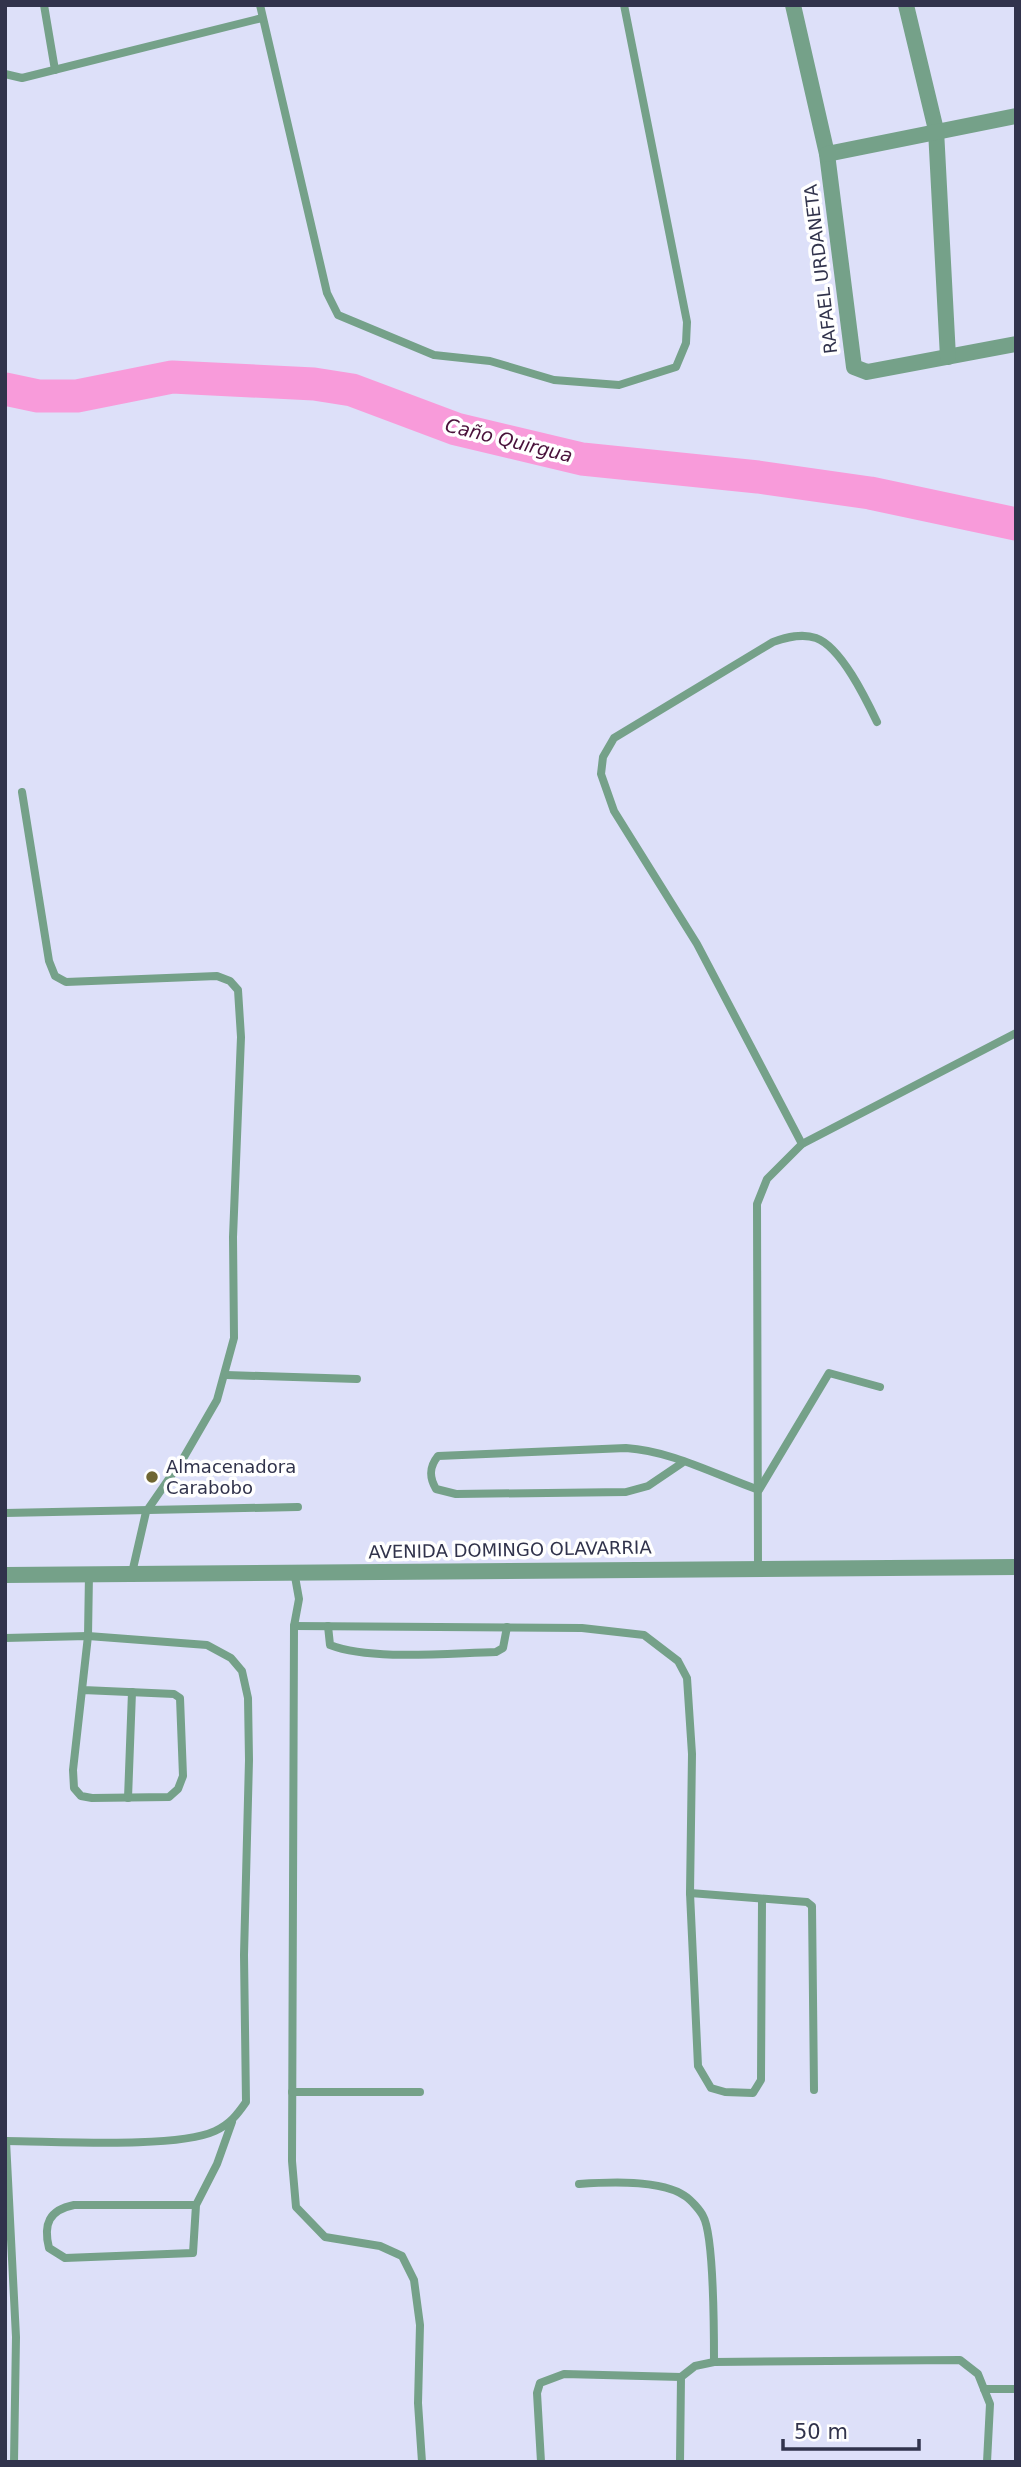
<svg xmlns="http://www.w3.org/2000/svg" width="1021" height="2467" font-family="'DejaVu Sans',sans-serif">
<rect width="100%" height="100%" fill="#dde0f9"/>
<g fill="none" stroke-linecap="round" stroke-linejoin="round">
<polyline stroke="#f89bda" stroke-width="33" points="5,389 38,396 77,396 172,377 314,384 352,390 456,429 582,459 758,477 870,493 1016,524"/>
<g stroke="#75a189" stroke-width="8">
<polyline points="44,5 55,70"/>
<polyline points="260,5 327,293 338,315 434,355 490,361 554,380 619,385 676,367 686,343 687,322 624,5"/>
<polyline points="5,74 22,78 262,18"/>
<polyline points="22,792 49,961 55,976 66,982 217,976 230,981 238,990 241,1037 233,1237 234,1338 217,1400 184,1457 146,1512 132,1573"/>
<path d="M802,1144L697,944L614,811L601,774L603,757L614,738L773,642C787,637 802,633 816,638C841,647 866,699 877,722"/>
<polyline points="226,1375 357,1379"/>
<path d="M682,1463L648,1486L626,1492L456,1494L436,1489C429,1477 429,1467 438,1456L626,1448C672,1451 716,1475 759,1490L829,1373L880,1387"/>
<polyline points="5,1513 298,1507"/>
<polyline points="758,1567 757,1204 767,1179 802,1144 1016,1033"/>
<polyline points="294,1571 299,1599 294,1626 292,2161 296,2207 325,2237 380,2246 402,2256 414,2280 420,2325 418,2403 422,2462"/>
<polyline points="294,1626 582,1628 644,1635 678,1661 687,1678 692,1754 690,1893 698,2066 711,2088 725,2092 753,2093 761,2080 762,1901"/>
<path d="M328,1626L330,1645C372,1661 449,1653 496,1652L503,1648L507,1627"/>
<path d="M5,1638L88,1636L207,1645L231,1658L242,1671L248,1698L249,1760L244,1955L246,2102C237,2115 230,2124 215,2131C176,2149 53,2141 5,2141"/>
<polyline points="83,1690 174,1694 180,1698 183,1776 178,1789 169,1797 92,1798 81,1796 74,1788 73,1770 88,1636 89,1574"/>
<polyline points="128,1798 132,1692"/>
<polyline points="690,1893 807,1902 812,1906 814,2090"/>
<polyline points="292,2092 420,2092"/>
<polyline points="6,2141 16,2337 14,2462"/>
<path d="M579,2184C607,2182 661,2179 685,2196C691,2200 700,2210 703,2216C714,2235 714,2336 714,2362"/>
<path d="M196,2205H74C49,2210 43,2224 49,2248L65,2258L193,2253L196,2205L217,2164L232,2122"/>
<polyline points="984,2389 1016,2389"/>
<polyline points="541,2462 537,2393 540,2383 564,2374 681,2377"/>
<polyline points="680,2462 681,2377 695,2366 714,2362 960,2360 978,2374 990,2404 987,2462"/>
</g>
<g stroke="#75a189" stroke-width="16">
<polyline points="793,5 827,154 854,367 867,372 1016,344"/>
<polyline points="906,5 936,130 948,357"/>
<polyline points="827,154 1016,116"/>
<polyline points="5,1575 1016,1567"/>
</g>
</g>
<circle fill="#6f6633" stroke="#fff" stroke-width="2.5" cx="152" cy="1477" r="7"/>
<g text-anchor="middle" stroke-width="7" stroke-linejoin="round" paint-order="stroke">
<g font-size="18" fill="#31334c" stroke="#fff">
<text transform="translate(821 269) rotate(-97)" y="6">RAFAEL URDANETA</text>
<text transform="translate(510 1550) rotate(-1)" y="6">AVENIDA DOMINGO OLAVARRIA</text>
</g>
<g font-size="18" fill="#31334c" stroke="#fff" text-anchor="start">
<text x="166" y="1473">Almacenadora<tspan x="166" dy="21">Carabobo</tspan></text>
</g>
<g font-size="19" font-style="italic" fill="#49113a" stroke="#fff">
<text transform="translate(509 440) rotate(14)" y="7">Caño Quirgua</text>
</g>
</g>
<rect width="1021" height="2467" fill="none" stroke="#31334c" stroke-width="14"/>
<path d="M783 2439v10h136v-10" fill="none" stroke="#31334c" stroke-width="3.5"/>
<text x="794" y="2439" font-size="21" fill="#31334c" stroke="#ffffff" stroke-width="5" paint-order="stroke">50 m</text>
</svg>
